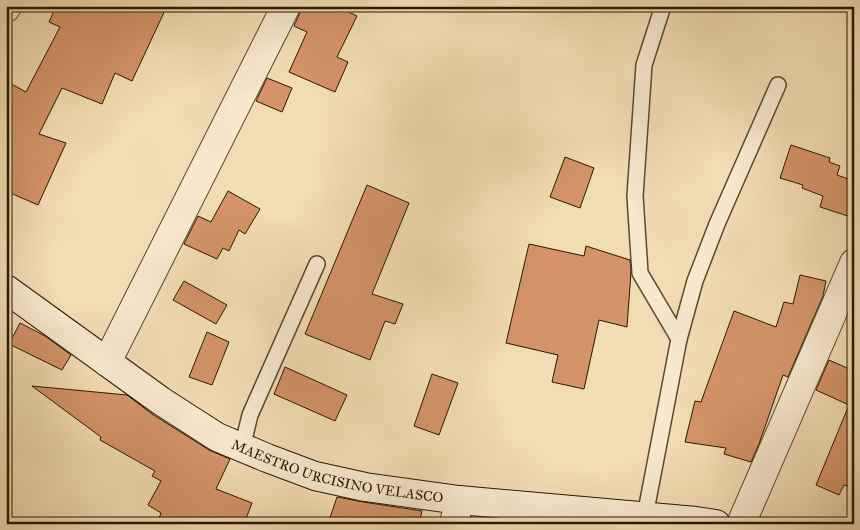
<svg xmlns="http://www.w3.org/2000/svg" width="860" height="530" font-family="'IM FELL Great Primer',serif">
<rect width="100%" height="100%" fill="#f2dcb4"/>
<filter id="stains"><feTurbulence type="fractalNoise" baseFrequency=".004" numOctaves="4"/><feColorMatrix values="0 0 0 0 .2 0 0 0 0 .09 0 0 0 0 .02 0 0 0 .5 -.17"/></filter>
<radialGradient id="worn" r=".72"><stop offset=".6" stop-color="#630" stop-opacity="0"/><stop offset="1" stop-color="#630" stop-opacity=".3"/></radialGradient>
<g fill="#d49369" stroke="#281801">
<polygon points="56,6 167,6 132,81 115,73 102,104 62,88 39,134 66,143 38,205 6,191 6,81 26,92 60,27 49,22"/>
<polygon points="303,6 336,6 357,16 337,57 348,62 335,92 289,72 307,32 294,26"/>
<polygon points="267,78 292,88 282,112 256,101"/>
<polygon points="791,145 830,158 829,162 840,166 837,175 854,181 854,218 820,207 823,196 802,188 803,185 780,178"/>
<polygon points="565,157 594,168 580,208 550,197"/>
<polygon points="367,185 409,203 372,294 403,304 395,324 385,321 370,360 305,334"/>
<polygon points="228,191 260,209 245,234 239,230 229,251 223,248 217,259 184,244 198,216 211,222"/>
<polygon points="529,244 584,256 586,246 630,260 631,272 627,327 599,320 584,389 552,382 558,355 506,343"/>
<polygon points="800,275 826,281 823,296 788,377 783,375 759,444 751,462 724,454 726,448 685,442 695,401 701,402 734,311 776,327 784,302 793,304"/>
<polygon points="184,281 227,305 216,324 173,300"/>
<polygon points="20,323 45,336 71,355 62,370 9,344"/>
<polygon points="207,332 229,342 212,385 189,377"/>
<polygon points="829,360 854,371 854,488 844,485 839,495 816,485 849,405 816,390"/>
<polygon points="285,367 347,395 335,421 274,394"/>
<polygon points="432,374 458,383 439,435 414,426"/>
<polygon points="32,386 127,395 152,414 209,450 230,459 216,489 252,503 244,524 157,524 161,513 148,505 161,481 152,476 155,471 100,440 101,437"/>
<polygon points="337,497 363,502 422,511 419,524 328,524"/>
</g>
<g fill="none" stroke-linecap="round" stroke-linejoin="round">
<g stroke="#5a492e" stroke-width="18">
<g id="lane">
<polyline points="663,6 644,65 635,196 640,273 679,339"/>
<polyline points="242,448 250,415 317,264"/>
<polyline points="645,516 679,339 695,281 717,224 778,85"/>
</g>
</g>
<g stroke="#5a492e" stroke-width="30">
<g id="street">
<polyline points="6,8 7,6"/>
<polyline points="107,362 286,6"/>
<polyline points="454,524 459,500"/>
<polyline points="741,524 854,263"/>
</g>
</g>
<g stroke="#281801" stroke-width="30">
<g id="secondary">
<path id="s1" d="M6,289L161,401L217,437L267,458L315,476L365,487L459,500L696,521L716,524"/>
</g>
</g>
<use href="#lane" stroke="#f7e8ce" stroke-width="15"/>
<use href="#street" stroke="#f7e8ce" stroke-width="28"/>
<use href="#secondary" stroke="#f7e8ce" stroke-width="28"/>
</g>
<g text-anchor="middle" stroke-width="4" stroke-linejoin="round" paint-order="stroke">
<g font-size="14" fill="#281801" stroke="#f7e8ce">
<text dy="5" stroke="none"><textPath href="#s1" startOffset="384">MAESTRO URCISINO VELASCO</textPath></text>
</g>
</g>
<rect width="860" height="530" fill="none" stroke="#f2dcb4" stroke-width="25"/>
<rect x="8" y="8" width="845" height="515" fill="none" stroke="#281801" stroke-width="2.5"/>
<rect x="12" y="12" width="835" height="505" fill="none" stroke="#281801"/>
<rect width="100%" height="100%" filter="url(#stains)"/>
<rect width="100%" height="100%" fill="url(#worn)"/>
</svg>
